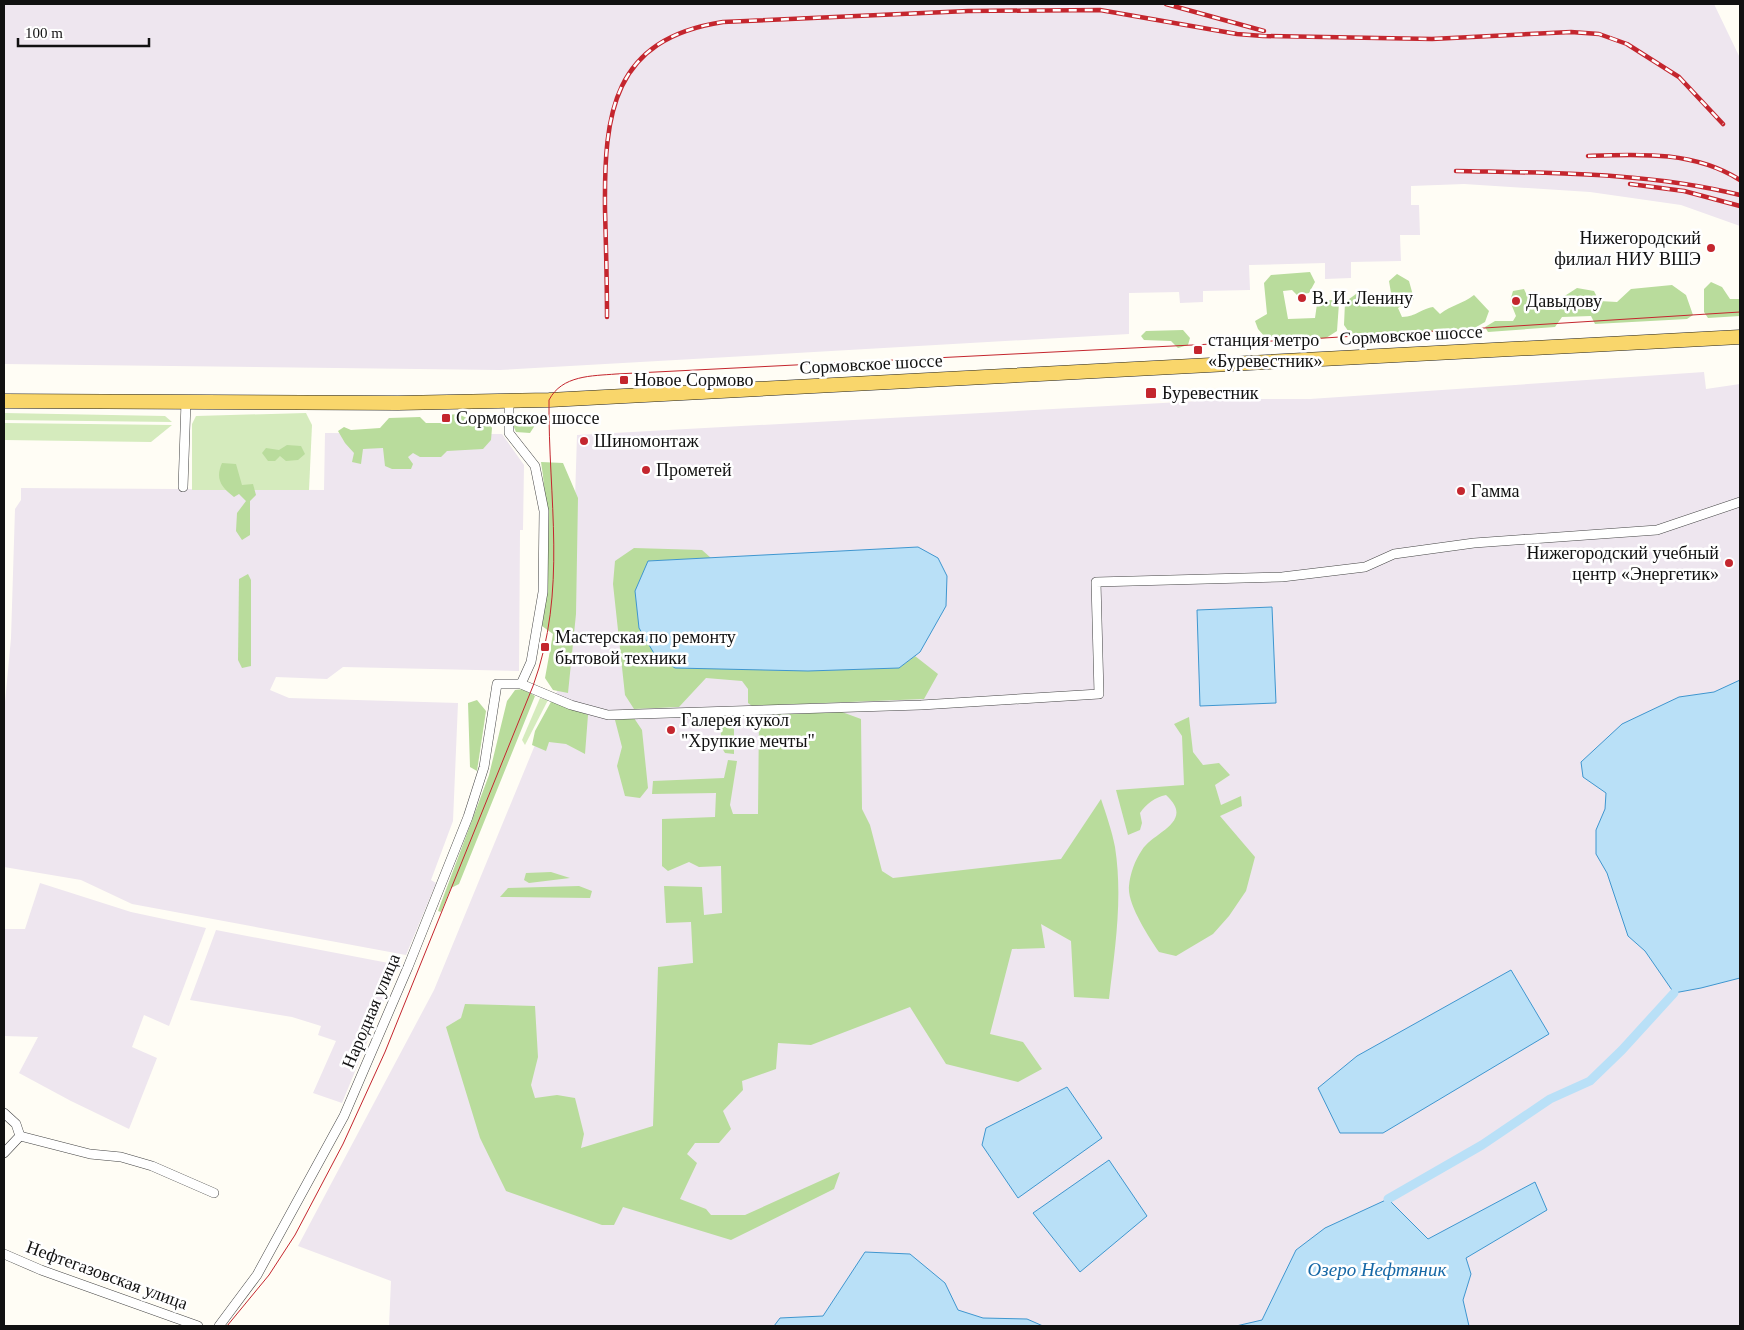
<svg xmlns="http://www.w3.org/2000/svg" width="1744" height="1330" font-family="'Times New Roman',serif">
<rect width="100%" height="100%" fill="#fffdf5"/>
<g fill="#eee6ef">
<polygon points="4,4 1714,4 1740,58 1740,226 1681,205 1590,192 1464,184 1411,186 1411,205 1419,205 1420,235 1400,235 1401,261 1351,262 1351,278 1325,279 1325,263 1249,265 1250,290 1203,291 1203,302 1180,303 1179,292 1129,293 1129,334 500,370 4,364"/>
<polygon points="1704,372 1706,389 1740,384 1740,1326 389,1326 391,1281 298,1246 434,990 570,660 577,435 1236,399 1310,399"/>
<polygon points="325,433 502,434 524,465 523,530 520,530 519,671 343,667 327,679 276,677 270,690 289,698 458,703 453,821 431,880 436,883 406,955 132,904 81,880 4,867 4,713 11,638 15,509 21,500 21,488 324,490"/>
<polygon points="40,883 131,912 206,928 169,1026 144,1015 132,1047 157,1058 129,1129 71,1101 19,1073 38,1037 4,1036 4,929 25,929"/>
<polygon points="216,930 399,965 342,1103 313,1093 336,1041 318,1035 321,1026 292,1017 190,1000"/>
</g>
<g fill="#d5ebbd">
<polygon points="4,413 165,416 172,422 4,420"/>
<polygon points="306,413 312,425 309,490 192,490 192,424 196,416"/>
<polygon points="4,423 172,425 151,442 4,440"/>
<polygon points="540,698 548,700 525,745 522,740"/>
</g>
<g fill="#b9dc9c">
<polygon points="1310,272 1315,282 1309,293 1297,295 1292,290 1283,291 1288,319 1315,318 1317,304 1331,300 1339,303 1337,331 1326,338 1296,341 1291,336 1265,337 1258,329 1255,321 1267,314 1264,283 1271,275"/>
<path d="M1397,274L1409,281L1414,299L1398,308L1402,317C1418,316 1418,310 1433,307L1440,314C1451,305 1463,304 1474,295L1489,311L1485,322L1471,330L1351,335L1344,325L1345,302L1356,294L1368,303L1381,294L1391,293L1389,281Z"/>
<polygon points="1711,282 1722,287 1730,299 1740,299 1740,316 1708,318 1704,312 1704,289"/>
<polygon points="1672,285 1686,295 1693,315 1687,319 1595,324 1591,316 1562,317 1555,327 1488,332 1485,327 1495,321 1513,321 1516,316 1510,301 1513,291 1524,289 1529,300 1538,299 1546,310 1559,310 1560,299 1577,288 1594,291 1599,301 1617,302 1631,289"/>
<polygon points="1183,330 1190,338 1188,345 1178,348 1171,341 1144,340 1141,336 1146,331"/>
<polygon points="458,414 469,419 475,415 483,414 492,428 491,440 483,449 447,451 441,457 420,457 413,453 408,457 413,464 411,469 392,469 385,466 383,448 363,449 361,464 352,462 354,453 345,443 338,431 344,427 351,430 380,428 389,418 420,417 426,423 441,423 447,415"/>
<polygon points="521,414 534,415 537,422 530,433 516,432 512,423"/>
<polygon points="287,445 301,446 305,454 298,460 286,461 280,456 275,461 268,461 262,453 266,448 279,450"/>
<path d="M541,462L563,463L578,498L576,614L568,693L553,690L545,678L553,634L542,626C545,571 550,517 541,462Z"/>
<path d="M222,463L236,464L242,485L253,484L256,495L250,501V535L242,540L236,531L237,513L246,501L239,494L234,497C221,487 215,479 222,463Z"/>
<polygon points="634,548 702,550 711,558 648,561 899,668 915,656 938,674 924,699 752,706 748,703 748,689 742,681 706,678 679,707 634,709 625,695 613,584 615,561"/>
<polygon points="248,574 251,580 251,666 242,668 238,660 239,579"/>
<polygon points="523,689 535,696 459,884 451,888 441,912 438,911 489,775 507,701 515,690"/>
<polygon points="477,700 486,711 477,771 470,767 468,703"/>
<polygon points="552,700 588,715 585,754 566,744 549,742 546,751 532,745 535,731"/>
<path d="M842,712L861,719L862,809L870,825L882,871L893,878L1061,859L1101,799C1106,814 1112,831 1115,847C1123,898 1115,948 1109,999L1074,997L1071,941L1041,924L1045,948L1012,949L990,1034L1023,1042L1042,1069L1018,1082L946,1064L910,1007L811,1045L778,1043L776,1069L742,1081L743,1090L723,1111L731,1129L719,1143H695L687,1154L697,1163L680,1199L706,1209L711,1215H745L840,1172L834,1189L731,1240L623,1207L614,1225H602L506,1191L480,1138L446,1027L461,1018L465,1004L535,1006L538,1057L531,1085L535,1098L557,1095L575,1098L584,1134L581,1148L653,1126L658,967L693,963L691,922L666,923L664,886L702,887L704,915L722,913L721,866L699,867L689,862L668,871L662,866V819L715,817L716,793L652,794L653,781L724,778L728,760L737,761L730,805L733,814H758L759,715Z"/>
<polygon points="728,715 734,719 734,754 725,753 722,748 720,723 695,725 690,718"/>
<path d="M1189,717L1193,752L1203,765L1219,763L1230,775L1215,785L1221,805L1241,796L1242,806L1220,816L1255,857L1246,891L1229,916L1213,934L1176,956L1159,952C1149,937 1127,904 1129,886C1130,874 1135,860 1142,850C1153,832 1196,822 1166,795C1155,797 1146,804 1140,813L1142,823L1140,830L1128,835L1116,790L1184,785L1182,736L1174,724Z"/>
<polygon points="634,718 642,730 648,788 640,798 625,796 617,766 622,747 615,720"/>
<polygon points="551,872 570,878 529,883 524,880 526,873"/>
<polygon points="579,886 592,891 590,898 500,897 508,888"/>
</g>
<g fill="#b9e0f7" stroke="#3f96cf">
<polygon points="918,547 938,558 947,576 946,606 920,652 899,668 808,671 675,668 655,655 639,628 635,591 648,561"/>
<polygon points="1272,607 1276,703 1200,706 1197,610"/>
<polygon points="1740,680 1740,978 1701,988 1674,993 1645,951 1628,936 1607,873 1596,854 1596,830 1605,809 1606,793 1583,777 1581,762 1622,724 1679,697 1714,692"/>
<polygon points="1511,970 1549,1034 1383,1133 1340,1133 1318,1088 1357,1056"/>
<polygon points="1067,1087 1102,1138 1018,1198 982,1145 986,1128"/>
<polygon points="1109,1160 1147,1216 1080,1272 1033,1213"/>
<polygon points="1535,1182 1547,1210 1466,1258 1471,1274 1463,1300 1469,1326 1236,1326 1262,1320 1296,1250 1325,1228 1388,1199 1428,1239"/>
<polygon points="865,1252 910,1254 945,1283 958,1310 983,1318 1027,1319 1043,1326 774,1326 780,1318 823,1316"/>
</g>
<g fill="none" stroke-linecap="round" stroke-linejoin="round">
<polyline stroke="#b9e0f7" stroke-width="9" points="1388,1199 1482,1145 1550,1099 1590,1081 1622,1050 1674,993"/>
<g stroke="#444" stroke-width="10">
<g id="minor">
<polyline points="509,401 509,433 535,466 544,511 543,592 531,662 521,684"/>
<polyline points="183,487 186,402"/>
<polyline points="4,1113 16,1124 20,1136"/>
<polyline points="20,1136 90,1154 121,1157 152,1166 214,1193"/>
<polyline points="4,1153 20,1136"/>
<polyline points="4,1254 41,1270 198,1326"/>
<polyline points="219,1326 257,1275 344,1116 408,967 468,817 484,767 497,684 521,684 571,705 608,715 921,705 1099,694 1096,582 1282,577 1365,567 1394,554 1474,543 1657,530 1740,502"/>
</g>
</g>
<g stroke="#222" stroke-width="15">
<polyline id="primary" points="4,401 398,403 549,400 1740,337"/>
</g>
<use href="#minor" stroke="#fff" stroke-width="9"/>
<use href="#primary" stroke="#f9d66b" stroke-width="14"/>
<path stroke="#c4262e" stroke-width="1" d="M227,1326L269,1275L295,1235L343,1144L385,1052L533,686C568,590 548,499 549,400C562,375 592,376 616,374L1292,340L1740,312"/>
<g stroke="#c4262e" stroke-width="4.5">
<g id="rail">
<polyline points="1166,4 1264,31"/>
<path d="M1588,156C1640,154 1694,151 1740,180"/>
<path d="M1456,171C1551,173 1648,172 1740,195"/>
<polyline points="1630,184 1684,191 1740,206"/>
<path d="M607,317C607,281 606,246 605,210C604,113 612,39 723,22L968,11L1100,10L1237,34L1263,36L1432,39L1571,32L1599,34L1627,44L1679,77L1723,124"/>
</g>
</g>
<use href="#rail" stroke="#fff" stroke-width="2.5" stroke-dasharray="8" stroke-linecap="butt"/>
</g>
<g fill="#c4262e" stroke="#fff" stroke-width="2">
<circle cx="1711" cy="248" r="5"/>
<circle cx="1302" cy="298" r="5"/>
<circle cx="1516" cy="301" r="5"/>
<rect x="1193" y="345" width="10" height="10" rx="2.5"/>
<rect x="619" y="375" width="10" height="10" rx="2.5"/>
<rect x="1145" y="387" width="12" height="12" rx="2.5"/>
<rect x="441" y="413" width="10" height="10" rx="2.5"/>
<circle cx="584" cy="441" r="5"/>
<circle cx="646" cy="470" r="5"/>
<circle cx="1461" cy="491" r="5"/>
<circle cx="1729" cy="563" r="5"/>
<rect x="540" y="642" width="10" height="10" rx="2.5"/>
<circle cx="671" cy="730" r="5"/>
</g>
<g text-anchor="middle" stroke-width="5" stroke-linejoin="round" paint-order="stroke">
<g font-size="18" fill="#111" stroke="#fff" text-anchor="start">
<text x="1701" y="244" text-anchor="end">Нижегородский<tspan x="1701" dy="21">филиал НИУ ВШЭ</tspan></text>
<text x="1312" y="304">В. И. Ленину</text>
<text x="1526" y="307">Давыдову</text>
<text x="1208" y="346">станция метро<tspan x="1208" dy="21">«Буревестник»</tspan></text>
<text x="634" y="386">Новое Сормово</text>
<text x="1162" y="399">Буревестник</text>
<text x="456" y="424">Сормовское шоссе</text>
<text x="594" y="447">Шиномонтаж</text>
<text x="656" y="476">Прометей</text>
<text x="1471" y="497">Гамма</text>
<text x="1719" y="559" text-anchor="end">Нижегородский учебный<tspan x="1719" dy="21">центр «Энергетик»</tspan></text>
<text x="555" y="643">Мастерская по ремонту<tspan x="555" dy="21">бытовой техники</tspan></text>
<text x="681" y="726">Галерея кукол<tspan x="681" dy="21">"Хрупкие мечты"</tspan></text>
</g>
<g font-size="18" fill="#111" stroke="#fff">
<text transform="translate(1411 335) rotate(-3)" y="6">Сормовское шоссе</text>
<text transform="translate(871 364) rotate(-3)" y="6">Сормовское шоссе</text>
<text transform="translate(371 1011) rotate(-67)" y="6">Народная улица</text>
<text transform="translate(107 1275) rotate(20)" y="6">Нефтегазовская улица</text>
</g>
<g font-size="19" font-style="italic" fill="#1768a6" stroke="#fff">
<text x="1377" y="1276">Озеро Нефтяник</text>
</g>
</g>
<rect width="1744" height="1330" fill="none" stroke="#111111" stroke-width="10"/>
<path d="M18 38v8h131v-8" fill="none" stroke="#111111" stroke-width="2.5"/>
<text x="25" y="38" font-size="15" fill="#111111" stroke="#ffffff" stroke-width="4" paint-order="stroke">100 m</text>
</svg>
